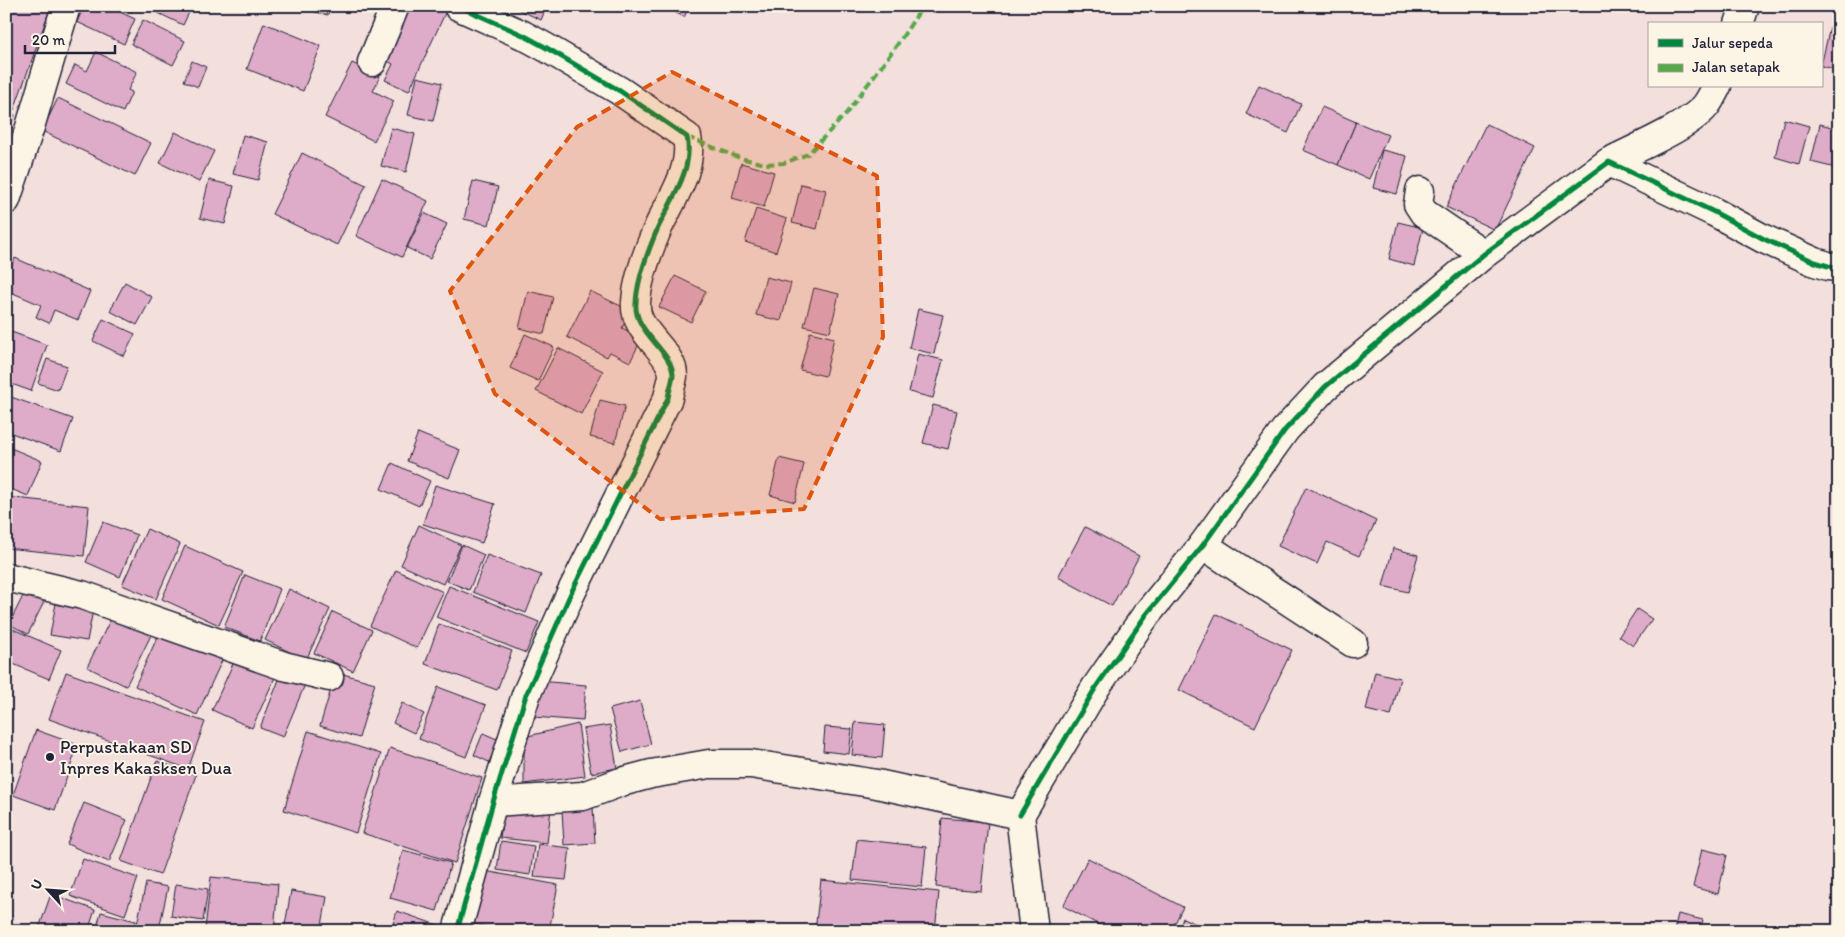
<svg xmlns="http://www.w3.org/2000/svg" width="1845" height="937" font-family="Itim,sans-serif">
<rect width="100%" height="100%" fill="#f3dfdc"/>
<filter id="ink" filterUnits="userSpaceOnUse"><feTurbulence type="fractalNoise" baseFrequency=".02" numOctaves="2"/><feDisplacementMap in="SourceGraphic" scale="10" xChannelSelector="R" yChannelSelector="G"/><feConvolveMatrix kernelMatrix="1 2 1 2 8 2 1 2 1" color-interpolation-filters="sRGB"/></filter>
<g filter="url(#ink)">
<g fill="#deabc8" stroke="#22223b">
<polygon points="6,6 51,6 14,110 6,107"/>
<polygon points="84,6 107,6 135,19 124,44 77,22"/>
<polygon points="119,6 134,6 132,12"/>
<polygon points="154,6 192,6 183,25 152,10"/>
<polygon points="291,6 330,6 328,15"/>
<polygon points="403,6 448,7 409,91 385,80 393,64 380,57"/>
<polygon points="511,6 547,6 541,20"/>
<polygon points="663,6 690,6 684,17"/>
<polygon points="143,20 185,41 173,65 131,44"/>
<polygon points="264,23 321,46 303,91 247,69"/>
<polygon points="1830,27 1839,30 1839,70 1821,66"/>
<polygon points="96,52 137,72 128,90 132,92 123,112 66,84 75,65 87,71"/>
<polygon points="192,61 206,67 198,87 184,81"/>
<polygon points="352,63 380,76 373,91 394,101 374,141 325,117"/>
<polygon points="417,77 442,83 433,121 408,115"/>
<polygon points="1259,85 1301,104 1288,133 1246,114"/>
<polygon points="58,98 151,143 135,176 42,131"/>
<polygon points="1322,107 1356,122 1338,165 1303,150"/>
<polygon points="6,112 15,115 6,135"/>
<polygon points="1784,119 1809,126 1799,164 1775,157"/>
<polygon points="1356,122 1388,135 1369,179 1338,165"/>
<polygon points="1486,124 1535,148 1495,230 1446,207"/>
<polygon points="1820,124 1839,129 1839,156 1836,168 1811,162"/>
<polygon points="391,128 415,134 406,172 381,166"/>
<polygon points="175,132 214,151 199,182 160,163"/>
<polygon points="243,135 268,142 258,180 233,174"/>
<polygon points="1382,150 1407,156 1397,194 1373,188"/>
<polygon points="302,153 366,185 337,245 272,214"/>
<polygon points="741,163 774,172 764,207 732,198"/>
<polygon points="382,179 428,201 402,257 356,236"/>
<polygon points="209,180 234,186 225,224 200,218"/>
<polygon points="473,181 498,187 489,225 464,219"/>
<polygon points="801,184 826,190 817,229 792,223"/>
<polygon points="756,209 787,219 776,252 745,242"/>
<polygon points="424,213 447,224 430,259 407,248"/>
<polygon points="1398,222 1423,228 1414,266 1389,259"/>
<polygon points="15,258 90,291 78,320 54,310 49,323 36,317 41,305 6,290 6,277"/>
<polygon points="675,276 706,291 691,322 659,307"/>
<polygon points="766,277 791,283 781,321 756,315"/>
<polygon points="125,282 152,297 137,325 110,311"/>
<polygon points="814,288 839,294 830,332 804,326"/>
<polygon points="528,291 553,297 544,334 519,328"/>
<polygon points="590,291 631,311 622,328 642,338 630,362 610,352 607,357 567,337"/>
<polygon points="918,309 943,315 934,354 909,348"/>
<polygon points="103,319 135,334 124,356 93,341"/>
<polygon points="6,330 47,345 31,391 6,382"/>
<polygon points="810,332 834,338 825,376 800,370"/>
<polygon points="525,334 554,347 538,381 510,368"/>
<polygon points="558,348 603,371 581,414 536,391"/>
<polygon points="918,354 943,360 933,398 909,392"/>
<polygon points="47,359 67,366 58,390 38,383"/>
<polygon points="11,397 73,419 61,451 6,431 6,412"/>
<polygon points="600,400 625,406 615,443 590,437"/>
<polygon points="933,405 957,411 948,449 923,443"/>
<polygon points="418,433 460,450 449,478 407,461"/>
<polygon points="6,446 42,461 28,496 6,487"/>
<polygon points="779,458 804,464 795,502 770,495"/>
<polygon points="392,463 430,481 419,506 381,489"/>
<polygon points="435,485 495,504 482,543 423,524"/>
<polygon points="1306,487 1376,521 1359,556 1327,542 1317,564 1278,546"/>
<polygon points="6,497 89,506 84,556 6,548"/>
<polygon points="103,522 137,535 120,577 86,562"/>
<polygon points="419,525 461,545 443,584 401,565"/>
<polygon points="1085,527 1139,556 1112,606 1058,577"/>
<polygon points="147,529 180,544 156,599 122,585"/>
<polygon points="462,545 484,555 469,590 447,581"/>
<polygon points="185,546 243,572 219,625 162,599"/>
<polygon points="1393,548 1418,555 1408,592 1383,586"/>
<polygon points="487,555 541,575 526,613 473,592"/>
<polygon points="396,570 443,592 417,648 370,626"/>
<polygon points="245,575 280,589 260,641 224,627"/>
<polygon points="28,586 47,596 28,634 9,624"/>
<polygon points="449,586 539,622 526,653 436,617"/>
<polygon points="289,589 330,609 306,660 265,640"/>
<polygon points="56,603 93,610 87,641 50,635"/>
<polygon points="1637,609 1652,619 1633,646 1619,636"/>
<polygon points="114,612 153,631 126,686 87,667"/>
<polygon points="333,612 372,630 353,671 314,653"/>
<polygon points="1216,614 1292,650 1255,727 1179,690"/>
<polygon points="439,624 512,651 497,690 425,664"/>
<polygon points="6,626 61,650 49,679 6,661"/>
<polygon points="162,627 224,656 197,715 135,686"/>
<polygon points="236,657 276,675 252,728 212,710"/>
<polygon points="66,672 205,722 188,769 49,719"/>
<polygon points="282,672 306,682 283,737 260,728"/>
<polygon points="336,672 375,683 359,738 320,726"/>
<polygon points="1375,672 1400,678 1391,716 1366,710"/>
<polygon points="537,681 586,685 583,721 534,717"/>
<polygon points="438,687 486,705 466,757 419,739"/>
<polygon points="640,701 651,744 622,752 610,709"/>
<polygon points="402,703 424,714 414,733 393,723"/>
<polygon points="855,722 885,725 882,758 852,755"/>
<polygon points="578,724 585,776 524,784 524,737"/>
<polygon points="610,725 617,768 591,773 583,729"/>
<polygon points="825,727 852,729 849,754 823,751"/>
<polygon points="36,730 78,745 55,810 13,795"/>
<polygon points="308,731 381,754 356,833 284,810"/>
<polygon points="483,733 499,740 489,762 474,755"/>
<polygon points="390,748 482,778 455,863 362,833"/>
<polygon points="157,761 196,775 160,875 121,861"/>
<polygon points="84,803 127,820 109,862 67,844"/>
<polygon points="504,804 551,809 547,843 500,838"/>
<polygon points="593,807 595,843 564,845 562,810"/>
<polygon points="942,818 988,822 981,891 936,887"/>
<polygon points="857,839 926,847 922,887 852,880"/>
<polygon points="501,841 534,846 530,875 497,870"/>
<polygon points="538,844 570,848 566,880 534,877"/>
<polygon points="1702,849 1727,855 1718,894 1693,887"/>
<polygon points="403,850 451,863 437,911 390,898"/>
<polygon points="1088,858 1183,907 1171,931 1111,931 1063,906"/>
<polygon points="83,859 138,878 125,915 70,896"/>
<polygon points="485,871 558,885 549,931 507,931 474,924"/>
<polygon points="211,877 278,884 274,931 222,931 205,929"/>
<polygon points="821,880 939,892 935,931 815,931"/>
<polygon points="146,883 168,887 159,929 137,924"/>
<polygon points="176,884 208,889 203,921 171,916"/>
<polygon points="291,891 327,897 321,931 284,931"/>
<polygon points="51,894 95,910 88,931 38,931"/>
<polygon points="397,911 443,927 442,931 391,931"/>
<polygon points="101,912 136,921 133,931 96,931"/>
<polygon points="1678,914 1703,920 1700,931 1674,931"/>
<polygon points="1183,918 1212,931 1178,931"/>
</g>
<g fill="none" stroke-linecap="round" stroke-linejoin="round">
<g stroke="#22223b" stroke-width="31">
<g id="minor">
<polyline points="1739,24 1745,6"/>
<polyline points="372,62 395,6"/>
<path d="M1609,162C1634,149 1692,125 1707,104C1711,98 1714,92 1717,86"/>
<polyline points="1420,191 1418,204 1424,213 1484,254"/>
<polyline points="6,200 30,127 66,6"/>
<polyline points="1203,545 1353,643"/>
<polyline points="6,577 82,595 284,666 329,677"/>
<polyline points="493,802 583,796 621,782 651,774 709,764 751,764 877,784 1020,815 1034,931"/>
<polyline points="1020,815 1096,687 1146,615 1203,545 1285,430 1325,387 1484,254 1609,162 1714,212 1764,239 1815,262 1828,266 1839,267"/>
<path d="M457,931L493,802L526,695L570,595L668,398C669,391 672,383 673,376C674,352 633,332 636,303C637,280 648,251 657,230C670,201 694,170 687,137L620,91L545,47L523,35L458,6"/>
</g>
</g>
<use href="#minor" stroke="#fcf5e5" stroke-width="28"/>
<polyline stroke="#53aa46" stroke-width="4" stroke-dasharray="8 4" stroke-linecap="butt" points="687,137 740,158 765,164 784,163 808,154 845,115 897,45 923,6"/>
<g stroke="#fcf5e5" stroke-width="8">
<g id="cycleway">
<polyline points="1020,815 1096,687 1146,615 1203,545 1285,430 1325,387 1484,254 1609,162 1714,212 1764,239 1815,262 1828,266 1839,267"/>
<path d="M457,931L493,802L526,695L570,595L668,398C669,391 672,383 673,376C674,352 633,332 636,303C637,280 648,251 657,230C670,201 694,170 687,137L620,91L545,47L523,35L458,6"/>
</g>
</g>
<use href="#cycleway" stroke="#00873e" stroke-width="5"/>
</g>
</g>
<path fill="#de560e" fill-opacity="0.2" stroke="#de560e" stroke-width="4" stroke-dasharray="10 6" stroke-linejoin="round" d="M672,72L877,176L883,337L804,509L660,519L495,394L450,291L577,127Z"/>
<circle fill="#22223b" stroke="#fcf5e5" stroke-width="2" cx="50" cy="757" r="5"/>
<g text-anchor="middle" stroke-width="4" stroke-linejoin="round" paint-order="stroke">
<g font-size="18" fill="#22223b" stroke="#fcf5e5" text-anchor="start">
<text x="60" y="753">Perpustakaan SD<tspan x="60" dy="21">Inpres Kakasksen Dua</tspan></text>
</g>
</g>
<rect width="1845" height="937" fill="none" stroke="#fcf5e5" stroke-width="25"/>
<rect x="12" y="12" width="1820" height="912" fill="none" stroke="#22223b" stroke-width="2" filter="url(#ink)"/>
<rect x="1648" y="22" width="175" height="65" fill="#fcf5e5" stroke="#a5a1a1"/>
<rect x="1658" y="39" width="25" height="8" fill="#00873e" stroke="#a5a1a1"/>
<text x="1692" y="48" font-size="15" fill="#22223b">Jalur sepeda</text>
<rect x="1658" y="64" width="25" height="8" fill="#53aa46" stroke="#a5a1a1"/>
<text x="1692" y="72" font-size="15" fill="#22223b">Jalan setapak</text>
<g transform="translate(48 890) rotate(296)" stroke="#fcf5e5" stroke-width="4" paint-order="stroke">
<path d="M0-4L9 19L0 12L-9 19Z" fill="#22223b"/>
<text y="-8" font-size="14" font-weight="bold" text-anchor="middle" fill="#22223b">U</text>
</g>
<path d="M25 45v8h90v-8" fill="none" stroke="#22223b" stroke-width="2.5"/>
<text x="32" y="45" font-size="15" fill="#22223b" stroke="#fcf5e5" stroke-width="4" paint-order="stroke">20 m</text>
</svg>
